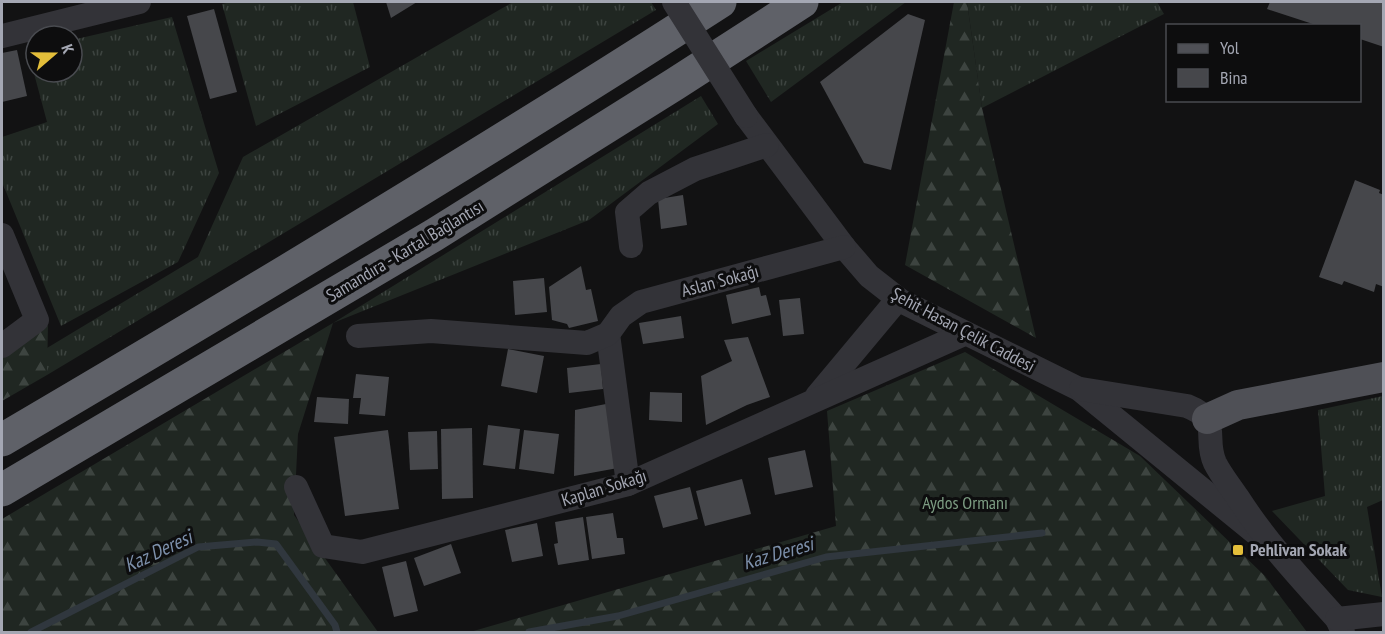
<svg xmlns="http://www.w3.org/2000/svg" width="1385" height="634" font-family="'PT Sans Narrow',sans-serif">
<defs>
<pattern id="grass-tufts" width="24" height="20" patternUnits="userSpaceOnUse" patternTransform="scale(1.5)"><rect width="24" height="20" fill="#202722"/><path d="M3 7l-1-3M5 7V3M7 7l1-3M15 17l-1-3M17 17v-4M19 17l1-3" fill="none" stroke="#3d4440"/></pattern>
<pattern id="forest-firs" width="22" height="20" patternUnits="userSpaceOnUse" patternTransform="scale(1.5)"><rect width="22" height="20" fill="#202722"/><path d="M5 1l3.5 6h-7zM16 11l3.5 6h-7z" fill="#3d4440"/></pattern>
</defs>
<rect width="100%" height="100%" fill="#121213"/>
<g fill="url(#grass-tufts)">
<polygon points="231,2 353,2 370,67 256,126 222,4"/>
<polygon points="513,2 651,2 656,10 47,375 47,348 198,257 243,157"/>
<polygon points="843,2 906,2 771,102 746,61"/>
<polygon points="967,2 1157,2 1164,14 982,108"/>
<polygon points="172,17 219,173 178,262 61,326 2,182 2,137 47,122 28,51 36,49 36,72 72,72 72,40"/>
<polygon points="701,96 718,124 589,220 333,323"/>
<polygon points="1383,396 1383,500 1367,507 1382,597 1348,590 1272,511 1325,496 1318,410"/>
</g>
<g fill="url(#forest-firs)">
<polygon points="954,2 967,2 982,108 1036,338 905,265"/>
<polygon points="333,323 298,434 294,515 378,632 2,632 2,519"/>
<polygon points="48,325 47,375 2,401 2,357"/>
<polygon points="965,352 1140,456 1265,576 1307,632 470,632 836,526 827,411"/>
</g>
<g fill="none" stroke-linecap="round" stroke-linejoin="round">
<g stroke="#30373e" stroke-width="7">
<polyline points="31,632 198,547 257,542 276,544 335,625 337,632"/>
<polyline points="529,632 618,616 826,557 1042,533"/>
</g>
</g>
<g fill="#46474b">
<polygon points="386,2 417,2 391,18"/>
<polygon points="1270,2 1384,2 1384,47 1360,39 1360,26 1319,26 1267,9"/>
<polygon points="214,9 237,92 210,99 187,16"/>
<polygon points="908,14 925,20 891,170 864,163 820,82"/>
<polygon points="17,50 27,96 2,102 2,53"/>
<polygon points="1355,180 1380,190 1379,193 1384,195 1384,287 1376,284 1374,292 1344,281 1342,285 1319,277"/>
<polygon points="683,195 687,225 661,229 658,199"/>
<polygon points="581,266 586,290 591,289 598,321 569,328 567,324 552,320 549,287"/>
<polygon points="544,278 547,312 515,315 513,281"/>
<polygon points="759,287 761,296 766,295 771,315 732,324 726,295"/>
<polygon points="800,298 804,334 783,336 779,300"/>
<polygon points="681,316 684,338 643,344 639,323"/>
<polygon points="748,337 770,397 747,405 706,425 701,376 732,361 724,340"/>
<polygon points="508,349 544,356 537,393 501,386"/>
<polygon points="601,364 603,389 569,393 567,368"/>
<polygon points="356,374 389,377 385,416 359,414 361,398 353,398"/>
<polygon points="650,392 682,393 682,422 649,420"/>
<polygon points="317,397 349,399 348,424 314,422"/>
<polygon points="606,404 618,468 574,476 575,410"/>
<polygon points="488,425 520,429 515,469 483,465"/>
<polygon points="472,428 473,498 442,499 441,429"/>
<polygon points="388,430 399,509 345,516 334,437"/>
<polygon points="524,430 559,434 554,474 519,469"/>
<polygon points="437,431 438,469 410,470 408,432"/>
<polygon points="805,450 813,487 775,495 768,458"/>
<polygon points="742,479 751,514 705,526 696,491"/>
<polygon points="690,487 698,519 663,528 654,496"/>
<polygon points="613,513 617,538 623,538 625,554 592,559 586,517"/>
<polygon points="583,517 589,560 558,565 554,544 558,543 555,522"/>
<polygon points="537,523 543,556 512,562 505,530"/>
<polygon points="451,544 461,573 424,586 414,558"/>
<polygon points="406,561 418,611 394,617 382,567"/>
</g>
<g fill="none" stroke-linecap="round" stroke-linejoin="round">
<g stroke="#333338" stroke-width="24">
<polyline points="2,36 139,2"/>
<polyline points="746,116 844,247 869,276 901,301 1079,389 1269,544"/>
<polyline points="2,235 37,320 2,346"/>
<polyline points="631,246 627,212 649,193 695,169 767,145"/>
<polyline points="608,334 628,484"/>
<polyline points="358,336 431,331 587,343 608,334 621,316 641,302 844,247"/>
<path d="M1081,389L1187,406C1223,420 1203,437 1215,463C1221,475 1230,486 1238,498C1267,543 1301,579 1337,619L1343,632"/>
<polyline points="817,396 898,299"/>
<polyline points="296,487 323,546 362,552 628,484 964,334"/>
<polyline points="1337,619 1384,614"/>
</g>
<polyline stroke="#4f5056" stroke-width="30" points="1207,419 1238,405 1384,377"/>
<g stroke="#5f6168" stroke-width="33">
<path d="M2,440C244,298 484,154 720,2"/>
<polyline points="2,490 434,235 675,84 802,2"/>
</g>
<polyline stroke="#333338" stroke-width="24" points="674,2 746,116"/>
</g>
<rect fill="#e3be3a" stroke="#0d0d0e" stroke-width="2" x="1232" y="544" width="12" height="12" rx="3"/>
<g text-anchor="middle" stroke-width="6" stroke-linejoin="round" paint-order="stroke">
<g font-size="18" fill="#a4a7b3" stroke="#0d0d0e">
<text transform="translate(405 251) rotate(-31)" y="6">Samandıra - Kartal Bağlantısı</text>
<text transform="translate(720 281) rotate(-15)" y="6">Aslan Sokağı</text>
<text transform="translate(963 330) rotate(28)" y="6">Şehit Hasan Çelik Caddesi</text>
<text transform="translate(604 488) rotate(-17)" y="6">Kaplan Sokağı</text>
</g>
<g font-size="18" fill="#7c9c82" stroke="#0d0d0e">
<text x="965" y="509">Aydos Ormanı</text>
</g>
<g font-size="18" font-weight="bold" fill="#a4a7b3" stroke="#0d0d0e" text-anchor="start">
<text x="1250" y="556">Pehlivan Sokak</text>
</g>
<g font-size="20" font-style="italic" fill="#7d90ab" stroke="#0d0d0e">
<text transform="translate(158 551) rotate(-25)" y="7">Kaz Deresi</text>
<text transform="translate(778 553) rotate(-16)" y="7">Kaz Deresi</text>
</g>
</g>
<rect width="1385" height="634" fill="none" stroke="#a4a7b3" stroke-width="6"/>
<rect x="1166" y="24" width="195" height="78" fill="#0d0d0e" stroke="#494b50" stroke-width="1.5"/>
<rect x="1178" y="44" width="30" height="9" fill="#4f5056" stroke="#494b50" stroke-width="1.5"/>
<text x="1220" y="54" font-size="18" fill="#a4a7b3">Yol</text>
<rect x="1178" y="69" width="30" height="18" fill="#46474b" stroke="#494b50" stroke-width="1.5"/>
<text x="1220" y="84" font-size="18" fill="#a4a7b3">Bina</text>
<g transform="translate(54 54) rotate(70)"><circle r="28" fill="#0d0d0e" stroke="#494b50" stroke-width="1.5"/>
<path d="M0-4.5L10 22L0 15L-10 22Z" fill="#e3be3a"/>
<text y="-9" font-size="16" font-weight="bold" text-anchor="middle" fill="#a4a7b3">K</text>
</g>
</svg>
